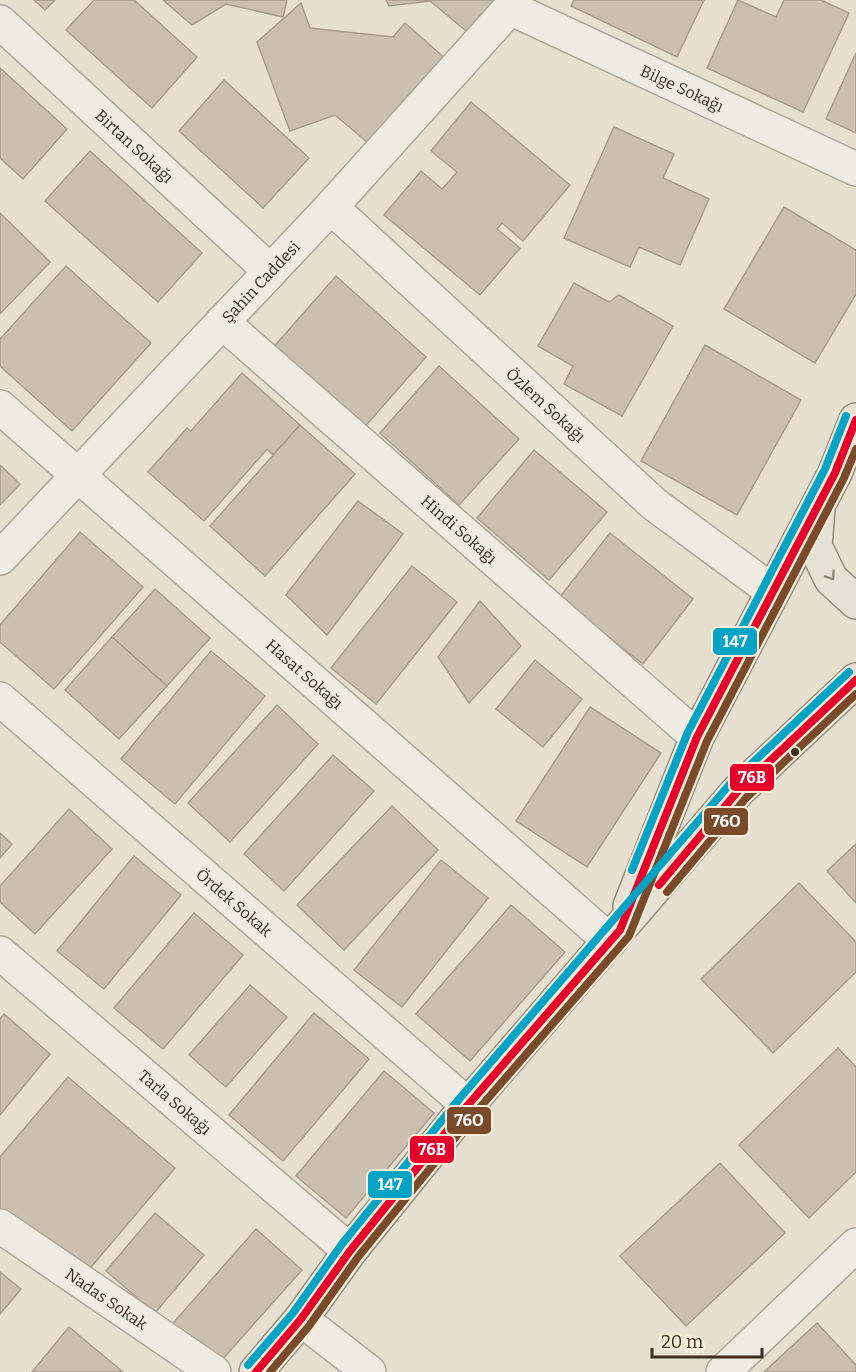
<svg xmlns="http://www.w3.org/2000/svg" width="856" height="1372" font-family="Bitter,serif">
<rect width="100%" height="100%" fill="#e7e0d1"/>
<g fill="#cbbfb2" stroke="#a89c90" stroke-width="1.5">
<polygon points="34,0 55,0 45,10"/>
<polygon points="94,0 134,0 197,57 152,108 66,30"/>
<polygon points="163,0 287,0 283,17 226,4 192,25"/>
<polygon points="386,0 495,0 471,35 430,1 389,6"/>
<polygon points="574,0 704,0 677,57 571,6"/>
<polygon points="738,0 776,17 784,0 821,0 849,13 803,112 707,68"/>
<polygon points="301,3 310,28 393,37 405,23 447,60 373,147 335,115 290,131 257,42"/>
<polygon points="856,53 856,133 826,119"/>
<polygon points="0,68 67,129 23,179 0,158"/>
<polygon points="224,80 309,158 263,208 179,131"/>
<polygon points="471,102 570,185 523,241 502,223 497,229 520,248 480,295 384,215 421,171 442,189 457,172 431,151"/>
<polygon points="614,127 674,154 663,178 709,199 680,265 639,247 630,267 564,238"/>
<polygon points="90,151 202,253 158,302 45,201"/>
<polygon points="784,207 856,250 856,294 815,363 724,309"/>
<polygon points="0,213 50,262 0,314"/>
<polygon points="66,266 151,343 72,431 0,366 0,339"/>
<polygon points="336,276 426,357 362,430 272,349"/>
<polygon points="574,283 609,302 619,295 673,326 622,416 564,384 573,366 538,346"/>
<polygon points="705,345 801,400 737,515 641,461"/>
<polygon points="439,366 519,439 459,505 380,433"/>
<polygon points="242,373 300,425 273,455 267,449 204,521 148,472 187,428 191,431"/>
<polygon points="300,425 355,474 265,576 210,526"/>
<polygon points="534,450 607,512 549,580 477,518"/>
<polygon points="0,465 20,484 0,505"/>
<polygon points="358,501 403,534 327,635 286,595"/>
<polygon points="80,532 143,587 54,689 0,642 0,625"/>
<polygon points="610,533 693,599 643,664 559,598"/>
<polygon points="412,566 457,602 376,704 331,668"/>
<polygon points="155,589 210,638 167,686 112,637"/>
<polygon points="480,601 521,646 469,703 438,657"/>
<polygon points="112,637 167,686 119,739 65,690"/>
<polygon points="211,651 265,696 175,804 121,759"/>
<polygon points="535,660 582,699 543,747 496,709"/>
<polygon points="277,705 318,744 230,842 188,803"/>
<polygon points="590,707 661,753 587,867 516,821"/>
<polygon points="333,755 374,791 284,891 244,854"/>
<polygon points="392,806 438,850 344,950 297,905"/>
<polygon points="69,809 112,849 35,934 0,902 0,886"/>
<polygon points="0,833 12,844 0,858"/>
<polygon points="856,844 856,903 827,871"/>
<polygon points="134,856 181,895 104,989 57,951"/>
<polygon points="441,860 488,898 402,1007 354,970"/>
<polygon points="799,883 856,942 856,972 773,1053 701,979"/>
<polygon points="511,905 565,952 470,1061 416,1014"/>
<polygon points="194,913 243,955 163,1049 114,1008"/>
<polygon points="250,985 287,1017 226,1087 189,1055"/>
<polygon points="314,1013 369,1059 283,1161 229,1115"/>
<polygon points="4,1014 50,1054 0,1115 0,1019"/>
<polygon points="838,1048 856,1067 856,1172 809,1218 739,1145"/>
<polygon points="384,1071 434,1113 346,1218 296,1176"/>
<polygon points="68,1077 175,1168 81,1279 0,1209 0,1157"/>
<polygon points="720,1163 785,1233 686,1326 620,1256"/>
<polygon points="155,1213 204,1255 155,1313 106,1271"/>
<polygon points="256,1229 302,1270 213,1370 168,1329"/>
<polygon points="0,1272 21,1289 0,1314"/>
<polygon points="817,1323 856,1365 856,1372 764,1372"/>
<polygon points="69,1327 123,1372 32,1372"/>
</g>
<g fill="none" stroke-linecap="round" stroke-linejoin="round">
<g stroke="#ada599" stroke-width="36">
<g id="minor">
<path id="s1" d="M510,8L856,169"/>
<path id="s2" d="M0,22L270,271"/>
<path id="s3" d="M331,207L654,504L772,591"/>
<path id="s4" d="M222,322L697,737"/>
<path id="s5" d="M0,407L610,941"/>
<path id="s6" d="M0,558L331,207L510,8L515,0"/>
<path id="s7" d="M0,699L468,1105"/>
<path id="s8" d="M0,953L350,1251"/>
<path id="s9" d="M0,1226L214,1372"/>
<polyline points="301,1319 369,1372"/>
<polyline points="723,1372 856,1245"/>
</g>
</g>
<g stroke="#928b80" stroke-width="36">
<g id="primary">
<polyline points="818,509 815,546 831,579 856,602"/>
<polyline points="630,906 697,737 835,473 856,420"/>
<polyline points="256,1372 301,1319 350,1251 468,1105 738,791 856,680"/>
</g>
</g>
<use href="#minor" stroke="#efebe3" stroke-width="33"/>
<use href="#primary" stroke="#e6e1d4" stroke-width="33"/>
<g stroke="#f7eed8" stroke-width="12">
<g id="bus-1">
<polyline points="659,885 738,791 856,680"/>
<polyline points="256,1372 301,1319 350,1251 468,1105 620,930 697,737 835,473 856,420"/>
</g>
</g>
<g stroke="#f7eed8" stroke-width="12">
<g id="bus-2">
<polyline points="667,892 746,798 856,694"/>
<polyline points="270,1372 309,1326 358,1257 476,1112 629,936 707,741 844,478 856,449"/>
</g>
</g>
<g stroke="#f7eed8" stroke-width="12">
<g id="bus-3">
<polyline points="632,870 688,732 825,469 846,416"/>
<polyline points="248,1365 293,1313 342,1244 460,1098 730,784 849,672"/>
</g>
</g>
<use href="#bus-1" stroke="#e4002b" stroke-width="8"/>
<use href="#bus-2" stroke="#7a4b2a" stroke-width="8"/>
<use href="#bus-3" stroke="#03a3c5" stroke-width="8"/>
</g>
<defs><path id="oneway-chevron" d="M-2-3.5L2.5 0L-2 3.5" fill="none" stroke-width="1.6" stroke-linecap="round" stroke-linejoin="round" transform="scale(1.5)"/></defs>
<use stroke="#92887a" href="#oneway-chevron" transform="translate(831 576) rotate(56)"/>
<circle fill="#3d2e20" stroke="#f7eed8" stroke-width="2" cx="795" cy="752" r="5"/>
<g text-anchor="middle" stroke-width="4.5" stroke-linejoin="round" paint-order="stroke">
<g font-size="16" fill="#3d2e20" stroke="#f7eed8">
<text dy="6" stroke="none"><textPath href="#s1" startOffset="190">Bilge Sokağı</textPath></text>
<text dy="6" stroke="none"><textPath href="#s2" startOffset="183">Birtan Sokağı</textPath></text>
<text dy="6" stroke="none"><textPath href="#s6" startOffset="380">Şahin Caddesi</textPath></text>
<text dy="6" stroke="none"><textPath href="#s3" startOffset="292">Özlem Sokağı</textPath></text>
<text dy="6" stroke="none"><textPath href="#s4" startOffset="315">Hindi Sokağı</textPath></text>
<text dy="6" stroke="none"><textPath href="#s5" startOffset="405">Hasat Sokağı</textPath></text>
<text dy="6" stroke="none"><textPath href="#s7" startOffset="310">Ördek Sokak</textPath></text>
<text dy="6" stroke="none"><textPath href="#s8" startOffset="230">Tarla Sokağı</textPath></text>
<text dy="6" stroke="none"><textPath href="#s9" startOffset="129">Nadas Sokak</textPath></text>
</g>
</g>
<g stroke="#f7eed8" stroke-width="2">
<rect x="712" y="627" width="46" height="29" rx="6" fill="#03a3c5"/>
<rect x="729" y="763" width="46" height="29" rx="6" fill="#e4002b"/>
<rect x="703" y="807" width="46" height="29" rx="6" fill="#7a4b2a"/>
<rect x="446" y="1106" width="46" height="29" rx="6" fill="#7a4b2a"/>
<rect x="409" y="1135" width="46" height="29" rx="6" fill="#e4002b"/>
<rect x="367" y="1170" width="46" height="29" rx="6" fill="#03a3c5"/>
</g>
<g font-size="16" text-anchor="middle" font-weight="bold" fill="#fff">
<text x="735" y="647">147</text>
<text x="752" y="783">76B</text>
<text x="726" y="827">76O</text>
<text x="469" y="1126">76O</text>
<text x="432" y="1155">76B</text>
<text x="390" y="1190">147</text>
</g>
<path d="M652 1348v9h110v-9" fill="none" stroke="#3d2e20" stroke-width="3"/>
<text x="661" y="1348" font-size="18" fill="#3d2e20" stroke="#f7eed8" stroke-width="4.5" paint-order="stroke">20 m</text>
</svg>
